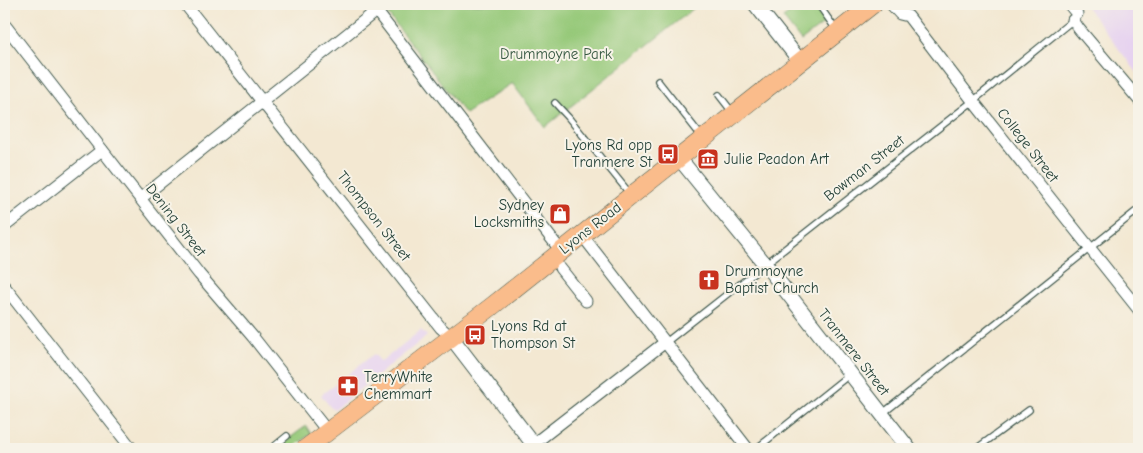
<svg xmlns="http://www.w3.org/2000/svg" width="1143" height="453" font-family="'Comic Neue',sans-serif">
<rect width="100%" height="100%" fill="#f7f3e8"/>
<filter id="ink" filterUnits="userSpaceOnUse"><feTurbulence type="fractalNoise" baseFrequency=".02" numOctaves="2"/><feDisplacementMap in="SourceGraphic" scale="10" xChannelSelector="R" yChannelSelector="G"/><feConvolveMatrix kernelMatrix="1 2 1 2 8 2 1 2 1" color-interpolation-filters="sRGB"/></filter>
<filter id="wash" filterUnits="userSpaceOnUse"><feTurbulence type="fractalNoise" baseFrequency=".0096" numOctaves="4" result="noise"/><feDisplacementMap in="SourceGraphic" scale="20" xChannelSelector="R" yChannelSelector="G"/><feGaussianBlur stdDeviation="1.12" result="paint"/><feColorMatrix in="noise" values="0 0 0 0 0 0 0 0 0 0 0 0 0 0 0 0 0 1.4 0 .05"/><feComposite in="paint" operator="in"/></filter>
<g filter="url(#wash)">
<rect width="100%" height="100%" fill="#f3e8d2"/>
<g fill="#e6d2f0">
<polygon points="1084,4 1139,4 1139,75"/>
<polygon points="421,330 427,336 335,409 331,408 321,395 374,354 381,362"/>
</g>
<g fill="#96c979" stroke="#5a8356">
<polygon points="380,4 699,4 545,127 512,83 465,114"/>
<polygon points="802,4 812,4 826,22 801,41 783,18"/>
<polygon points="306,426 311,434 290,449 275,449"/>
</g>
</g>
<g filter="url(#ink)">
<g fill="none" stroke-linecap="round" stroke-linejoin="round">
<g stroke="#3f574c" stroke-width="8">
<g id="service">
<polyline points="818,4 837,31"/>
<polyline points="658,81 702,137"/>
<polyline points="719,95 733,113"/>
<polyline points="555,103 568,117 630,194"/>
<polyline points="665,343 973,101 1073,20"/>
<polyline points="882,414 1139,209"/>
<polyline points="271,449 287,436"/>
<polyline points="756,449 850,374"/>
<polyline points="976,449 1029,410"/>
</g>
</g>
<g stroke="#3f574c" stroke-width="13">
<g id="minor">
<polyline points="185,4 441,328 451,337"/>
<polyline points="371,4 561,251"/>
<polyline points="891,4 900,14 908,16 973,101 1139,310"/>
<polyline points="1069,4 1077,14"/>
<polyline points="1073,20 1079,29 1139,100"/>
<polyline points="4,24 199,274 253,337 328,432"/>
<polyline points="141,198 376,11"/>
<polyline points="4,227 102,150"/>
<polyline points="582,235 748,449"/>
<polyline points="560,268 586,301"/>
<polyline points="4,286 132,449"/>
<polyline points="527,449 664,343"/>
</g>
</g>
<g stroke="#3f574c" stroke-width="16">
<g id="tertiary">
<polyline points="755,4 800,61"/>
<polyline points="679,158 765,264 909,449"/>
<polyline points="451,337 537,449"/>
</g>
</g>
<g stroke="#3f574c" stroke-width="19">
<polyline id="primary" points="305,449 491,307 873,4"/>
</g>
<use href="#service" stroke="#fff" stroke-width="5.5"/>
<use href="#minor" stroke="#fff" stroke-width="11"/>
<use href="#tertiary" stroke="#fff" stroke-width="14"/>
<use href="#primary" stroke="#fabc8b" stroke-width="18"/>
</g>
</g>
<defs>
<g id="bus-square" transform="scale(1.125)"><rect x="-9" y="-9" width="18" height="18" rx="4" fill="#c8321e" stroke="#f7f3e8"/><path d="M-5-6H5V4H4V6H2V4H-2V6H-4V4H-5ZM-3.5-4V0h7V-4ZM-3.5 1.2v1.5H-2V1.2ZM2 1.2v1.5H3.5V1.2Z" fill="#fff"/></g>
<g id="museum-square" transform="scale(1.125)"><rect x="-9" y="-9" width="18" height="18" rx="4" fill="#c8321e" stroke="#f7f3e8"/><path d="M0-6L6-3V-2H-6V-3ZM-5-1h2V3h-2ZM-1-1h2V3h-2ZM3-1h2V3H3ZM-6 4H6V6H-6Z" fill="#fff"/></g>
<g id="shop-square" transform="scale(1.125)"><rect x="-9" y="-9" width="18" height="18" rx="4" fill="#c8321e" stroke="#f7f3e8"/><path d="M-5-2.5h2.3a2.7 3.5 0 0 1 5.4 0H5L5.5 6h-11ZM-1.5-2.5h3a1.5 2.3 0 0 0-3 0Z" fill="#fff"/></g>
<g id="church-square" transform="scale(1.125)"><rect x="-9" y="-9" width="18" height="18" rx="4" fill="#c8321e" stroke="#f7f3e8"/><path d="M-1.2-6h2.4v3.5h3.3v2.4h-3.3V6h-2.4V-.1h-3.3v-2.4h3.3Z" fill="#fff"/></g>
<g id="pharmacy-square" transform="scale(1.125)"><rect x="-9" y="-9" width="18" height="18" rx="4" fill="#c8321e" stroke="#f7f3e8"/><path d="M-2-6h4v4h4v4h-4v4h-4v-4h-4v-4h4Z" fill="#fff"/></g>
</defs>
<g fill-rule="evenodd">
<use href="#bus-square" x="668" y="154"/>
<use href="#museum-square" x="708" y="159"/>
<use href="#shop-square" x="560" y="214"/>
<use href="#church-square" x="709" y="280"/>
<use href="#bus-square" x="475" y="335"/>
<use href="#pharmacy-square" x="348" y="386"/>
</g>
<g text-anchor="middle" stroke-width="4" stroke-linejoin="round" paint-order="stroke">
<g font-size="15" fill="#375942" stroke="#f7f3e8">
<text x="556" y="59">Drummoyne Park</text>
</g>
<g font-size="15" fill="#1f3d34" stroke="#f7f3e8" text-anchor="start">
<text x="652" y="150" text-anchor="end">Lyons Rd opp<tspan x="652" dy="17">Tranmere St</tspan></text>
<text x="724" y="164">Julie Peadon Art</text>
<text x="544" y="210" text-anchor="end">Sydney<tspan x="544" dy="17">Locksmiths</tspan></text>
<text x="725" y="276">Drummoyne<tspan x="725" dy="17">Baptist Church</tspan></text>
<text x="491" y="331">Lyons Rd at<tspan x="491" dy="17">Thompson St</tspan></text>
<text x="364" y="382">TerryWhite<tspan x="364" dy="17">Chemmart</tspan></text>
</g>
<g font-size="15" fill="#1f3d34" stroke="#f7f3e8">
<text transform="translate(1028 145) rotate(52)" y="5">College Street</text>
<text transform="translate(864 168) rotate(-38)" y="5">Bowman Street</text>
<text transform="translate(374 216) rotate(52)" y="5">Thompson Street</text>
<text transform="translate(176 220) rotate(52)" y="5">Dening Street</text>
<text transform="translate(590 228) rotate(-38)" y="5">Lyons Road</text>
<text transform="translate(854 352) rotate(52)" y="5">Tranmere Street</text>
</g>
</g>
<rect width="1143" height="453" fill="none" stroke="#f7f3e8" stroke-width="20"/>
</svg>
